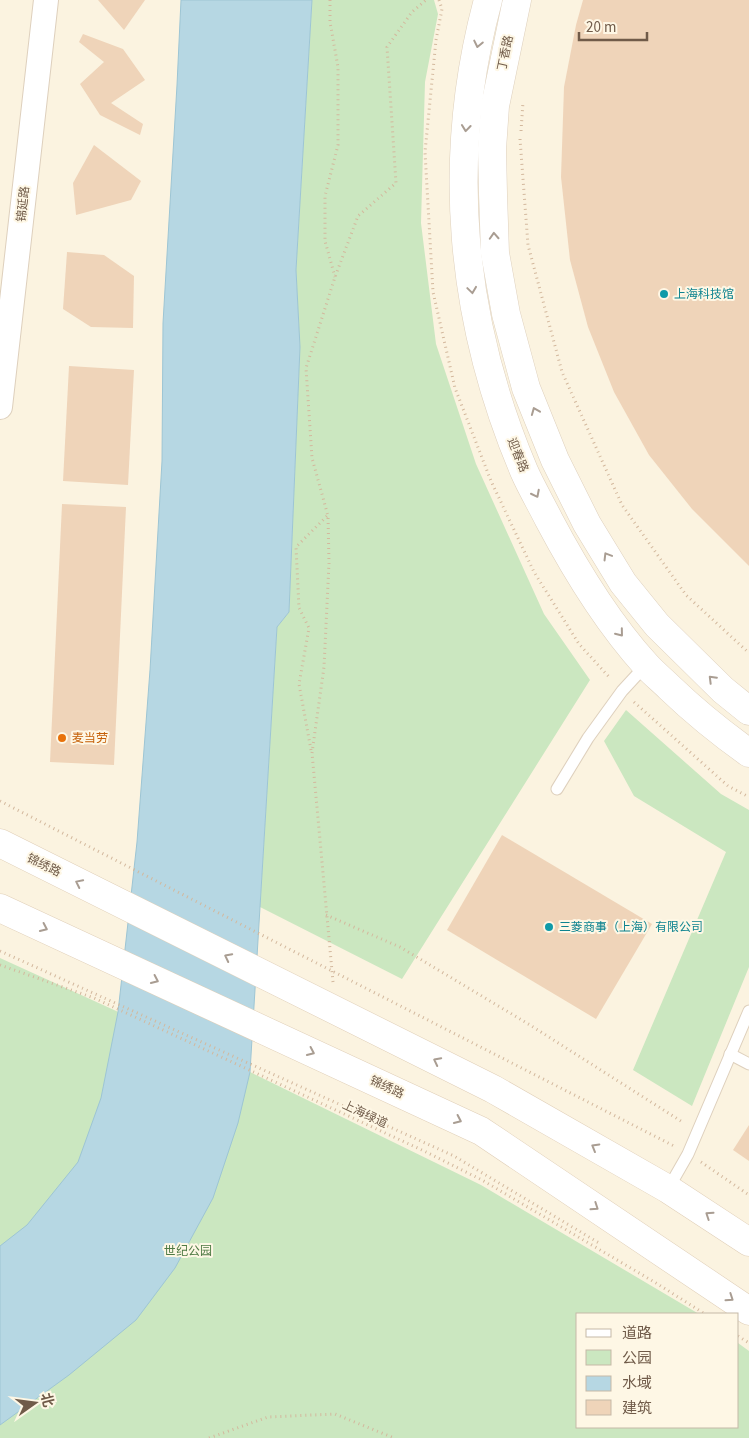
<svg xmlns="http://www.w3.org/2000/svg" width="749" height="1438" font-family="'Source Sans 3','Noto Sans SC',sans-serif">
<rect width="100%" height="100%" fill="#fbf3e0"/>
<g fill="#cbe7c0">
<polygon points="312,0 434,0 438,14 425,82 421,223 436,344 476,464 544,614 590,680 402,979 260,907 277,627 289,612 300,347 296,270"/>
<polygon points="626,710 721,794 749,810 749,967 692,1106 633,1070 726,852 634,796 604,741"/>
<polygon points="0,958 250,1072 481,1185 699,1314 578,1314 578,1427 738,1427 738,1343 749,1351 749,1438 0,1438"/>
</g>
<polygon fill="#b6d7e3" stroke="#9dc5d4" points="181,0 312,0 296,270 300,347 289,612 277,627 250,1072 238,1123 213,1198 175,1268 136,1320 69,1375 0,1425 0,1246 27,1225 78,1162 101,1098 118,1012 137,842 150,670 162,461 163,323 177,85"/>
<g fill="#efd4b9">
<polygon points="98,0 145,0 124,30"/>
<polygon points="583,0 749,0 749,566 692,509 649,455 614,392 588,327 570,260 561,177 564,87 576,25"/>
<polygon points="83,34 123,49 145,80 111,103 143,124 140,135 100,115 80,84 104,62 79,42"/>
<polygon points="94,145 141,181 131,200 76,215 73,183"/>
<polygon points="67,252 104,255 134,276 133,328 91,327 63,309"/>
<polygon points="69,366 134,370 128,485 63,481"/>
<polygon points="62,504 126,507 114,765 50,762"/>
<polygon points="502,835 652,924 596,1019 447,930"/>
<polygon points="749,1125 749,1161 733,1150"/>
</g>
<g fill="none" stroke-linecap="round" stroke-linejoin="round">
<g stroke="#ded0bd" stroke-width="13">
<g id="service">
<polyline points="557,789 588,738 622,691 646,665"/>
<polyline points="730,1054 749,1064"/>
<polyline points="668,1189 688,1154 749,1011"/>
</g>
</g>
<g stroke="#ded0bd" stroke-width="26">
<polyline id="minor" points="0,407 46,0"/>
</g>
<g stroke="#ded0bd" stroke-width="29">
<g id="tertiary">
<path d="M488,0C445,159 460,320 524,471C531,487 541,504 549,520C576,571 607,622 646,665C653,673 662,680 670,688C695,712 721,733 749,753"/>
<polyline points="517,0 495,106 492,149 493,194 495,253 506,314 526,388 555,460 587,524 623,583 657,625 723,690 749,711"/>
</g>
</g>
<g stroke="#e0cfb8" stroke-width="29">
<g id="secondary">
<polyline points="0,843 493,1089 668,1189 749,1242"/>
<polyline points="0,908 481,1131 749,1311"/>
</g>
</g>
<g stroke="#d3b89d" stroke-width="3" stroke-dasharray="1 4" stroke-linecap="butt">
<polyline points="330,0 330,22 338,67 338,145 325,196 325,241 335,277"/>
<polyline points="439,0 442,9 436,40 425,152 433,292 455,388 491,481 534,572 579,644 610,678"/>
<polyline points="521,131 523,102"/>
<polyline points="520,139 528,245 562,372 622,505 686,595 749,653"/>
<polyline points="634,702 728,786 749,797"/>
<polyline points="311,750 299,684 309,628 299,608 296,547 327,516"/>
<polyline points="0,801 674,1146"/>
<polyline points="326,915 400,947 530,1025 684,1123"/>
<polyline points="0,951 454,1156 599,1243"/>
<polyline points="0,965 94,998 424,1151 482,1180 656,1283 705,1314"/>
<polyline points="333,982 312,753 324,667 329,563 328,516 312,458 306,368 335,277 358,216 396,183 387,47 412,12 426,0"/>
<polyline points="701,1162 749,1195"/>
<polyline points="738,1336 749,1343"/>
<polyline points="209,1438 268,1417 335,1414 394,1438"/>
</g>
<use href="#service" stroke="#fff" stroke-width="11"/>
<use href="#minor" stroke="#fff" stroke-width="24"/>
<use href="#tertiary" stroke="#fff" stroke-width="28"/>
<use href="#secondary" stroke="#fff" stroke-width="28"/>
</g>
<defs><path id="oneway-chevron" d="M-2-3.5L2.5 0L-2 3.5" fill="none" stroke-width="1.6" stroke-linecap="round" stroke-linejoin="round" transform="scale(1.25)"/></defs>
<g stroke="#a99d92">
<use href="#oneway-chevron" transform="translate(478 44) rotate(102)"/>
<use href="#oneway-chevron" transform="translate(466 128) rotate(96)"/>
<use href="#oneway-chevron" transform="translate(494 236) rotate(-93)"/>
<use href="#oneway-chevron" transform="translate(472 290) rotate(82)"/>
<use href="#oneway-chevron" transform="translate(535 411) rotate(-112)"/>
<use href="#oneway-chevron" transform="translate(536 494) rotate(63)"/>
<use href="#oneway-chevron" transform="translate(607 556) rotate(-121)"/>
<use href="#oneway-chevron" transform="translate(620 633) rotate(51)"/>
<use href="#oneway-chevron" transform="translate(712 679) rotate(-135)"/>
<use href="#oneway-chevron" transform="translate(79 883) rotate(-154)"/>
<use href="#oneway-chevron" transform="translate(44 928) rotate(25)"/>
<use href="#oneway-chevron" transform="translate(228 957) rotate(-153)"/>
<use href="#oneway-chevron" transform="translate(155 980) rotate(25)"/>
<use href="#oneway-chevron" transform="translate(311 1052) rotate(25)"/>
<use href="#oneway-chevron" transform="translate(437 1061) rotate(-153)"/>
<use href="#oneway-chevron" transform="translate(458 1120) rotate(25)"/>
<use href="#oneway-chevron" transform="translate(595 1147) rotate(-150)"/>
<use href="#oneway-chevron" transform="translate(595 1207) rotate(34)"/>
<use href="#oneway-chevron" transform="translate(709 1215) rotate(-146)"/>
<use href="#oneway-chevron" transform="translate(730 1298) rotate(34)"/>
</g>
<g fill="#0f9aa8" stroke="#fef7e5" stroke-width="2">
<circle cx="664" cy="294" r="5"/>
<circle cx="549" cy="927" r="5"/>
</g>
<circle fill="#e8710a" stroke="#fef7e5" stroke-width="2" cx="62" cy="738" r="5"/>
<g text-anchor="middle" stroke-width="4" stroke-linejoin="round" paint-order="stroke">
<g font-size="12" fill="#705b49" stroke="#fef7e5">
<text transform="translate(505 53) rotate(-78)" y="4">丁香路</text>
<text transform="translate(23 204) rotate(-84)" y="4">锦延路</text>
<text transform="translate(518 455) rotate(68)" y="4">迎春路</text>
<text transform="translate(44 865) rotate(26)" y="4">锦绣路</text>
<text transform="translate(387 1087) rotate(25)" y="4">锦绣路</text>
<text transform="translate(365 1114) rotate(25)" y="4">上海绿道</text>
</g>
<g font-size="12" fill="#0d838f" stroke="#fef7e5" text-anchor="start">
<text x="674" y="298">上海科技馆</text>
<text x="559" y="931">三菱商事（上海）有限公司</text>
</g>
<g font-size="12" fill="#c56008" stroke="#fef7e5" text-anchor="start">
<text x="72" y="742">麦当劳</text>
</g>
<g font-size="12" fill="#4f7a44" stroke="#fef7e5">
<text x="188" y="1255">世纪公园</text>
</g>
</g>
<rect x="576" y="1313" width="162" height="115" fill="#fef7e5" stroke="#c5b9a7"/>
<rect x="586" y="1329" width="25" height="8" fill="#ffffff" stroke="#c5b9a7"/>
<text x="622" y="1338" font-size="15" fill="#705b49">道路</text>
<rect x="586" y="1350" width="25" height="15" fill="#cbe7c0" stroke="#c5b9a7"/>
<text x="622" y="1363" font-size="15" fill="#705b49">公园</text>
<rect x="586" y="1376" width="25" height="15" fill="#b6d7e3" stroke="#c5b9a7"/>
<text x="622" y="1388" font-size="15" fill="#705b49">水域</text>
<rect x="586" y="1400" width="25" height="15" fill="#efd4b9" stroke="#c5b9a7"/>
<text x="622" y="1413" font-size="15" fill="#705b49">建筑</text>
<g transform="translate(35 1403) rotate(76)" stroke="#fef7e5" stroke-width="4" paint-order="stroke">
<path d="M0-4L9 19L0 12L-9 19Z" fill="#705b49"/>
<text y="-8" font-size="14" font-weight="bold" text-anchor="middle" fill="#705b49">北</text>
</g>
<path d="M579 32v8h68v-8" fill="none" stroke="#705b49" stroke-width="2.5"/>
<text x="586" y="32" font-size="15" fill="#705b49" stroke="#fef7e5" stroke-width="4" paint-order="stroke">20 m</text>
</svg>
